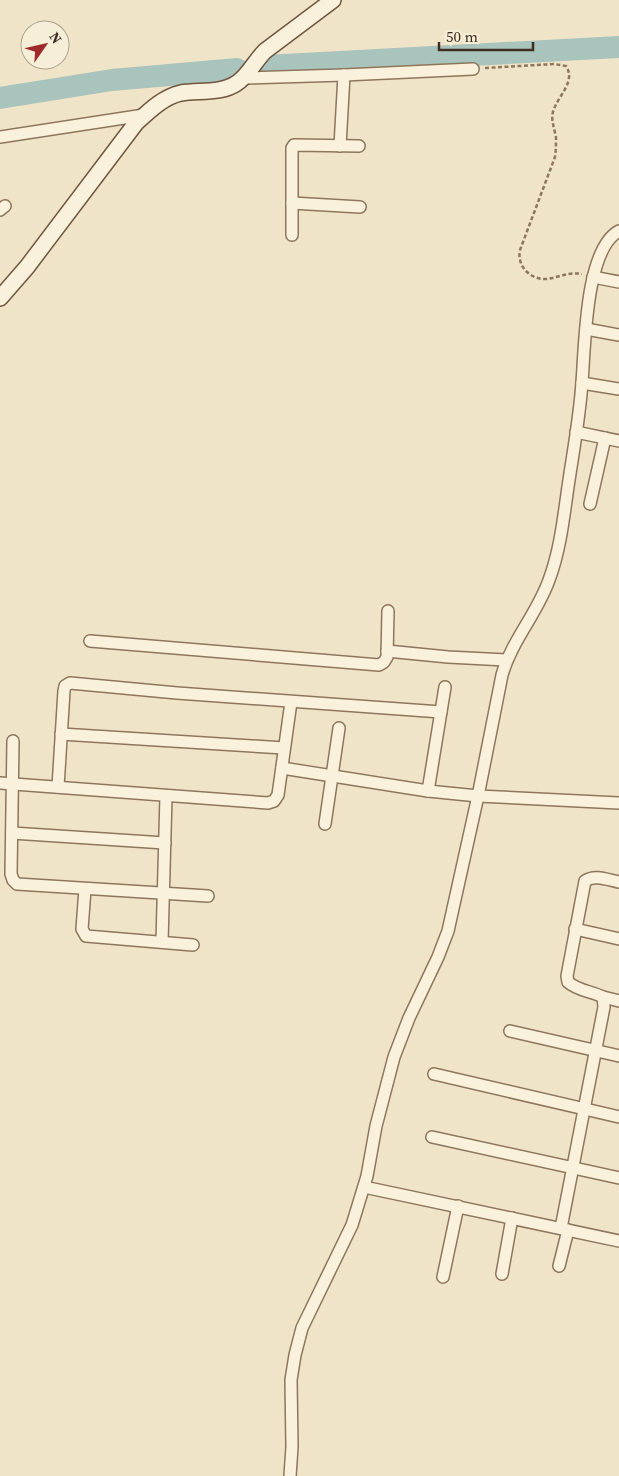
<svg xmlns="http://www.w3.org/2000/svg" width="619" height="1476" font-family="'Source Serif 4',serif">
<rect width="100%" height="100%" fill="#f0e4c8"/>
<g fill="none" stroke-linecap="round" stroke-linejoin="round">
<g stroke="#a9c4bc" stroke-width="22">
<polyline points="266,66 619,47"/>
<polyline points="0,98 112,80 237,69"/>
</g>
<g stroke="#8d765c" stroke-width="14">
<g id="street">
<polyline points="244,78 344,75 473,69"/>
<polyline points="0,137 144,115"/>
<polyline points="340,146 344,75"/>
<polyline points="292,203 360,207"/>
<polyline points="0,210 5,206"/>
<polyline points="292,235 292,148 294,145 359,146"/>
<polyline points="593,277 619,282"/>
<polyline points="586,329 619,335"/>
<polyline points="582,383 619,389"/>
<polyline points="576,432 619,441"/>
<polyline points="590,504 605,438"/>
<polyline points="90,641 379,665 384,662 387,657 388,611"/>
<polyline points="387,651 448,657 506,660"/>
<polyline points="61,734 284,748"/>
<polyline points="13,741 11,874 13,880 17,884 208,896"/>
<polyline points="282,768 428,791 478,796 619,803"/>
<polyline points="0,783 268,803 274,801 278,795 291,702"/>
<polyline points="58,787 64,691 65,686 70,683 177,693 441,712"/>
<polyline points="428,791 445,687"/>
<polyline points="325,824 339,728"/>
<polyline points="12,833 165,843"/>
<polyline points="85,889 82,929 86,936 193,945"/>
<polyline points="575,929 619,939"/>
<polyline points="162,942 166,796"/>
<polyline points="603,997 619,1001"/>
<polyline points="510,1031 619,1056"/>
<polyline points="434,1074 619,1117"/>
<polyline points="432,1137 619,1178"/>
<polyline points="364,1187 619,1241"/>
<path d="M561,1228L604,1007L603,997C591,991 578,991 568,982L567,976L585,881C595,874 608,880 619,882"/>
<polyline points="559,1266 568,1230"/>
<polyline points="502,1274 512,1218"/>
<polyline points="443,1277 458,1206"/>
<path d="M290,1476L292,1447L291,1380L295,1355L302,1328L352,1225L367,1176L376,1126L394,1057L409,1018L438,957L448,931L478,796L502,675C512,640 537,614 549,580C561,548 564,513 569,480C574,447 580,414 582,382C585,347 585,249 619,231"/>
</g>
</g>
<g stroke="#6f573f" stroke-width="18">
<path id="secondary" d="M0,298L27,267L136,123C149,111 163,97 181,93C199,90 221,94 237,83C248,76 255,61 265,51L333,0"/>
</g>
<path stroke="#8d765c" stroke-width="2.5" stroke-dasharray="4 2.5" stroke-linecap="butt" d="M485,68L554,64L566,66C576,81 559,95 554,109C550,118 554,127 556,137C556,144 556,150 555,157L520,250C517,264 527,277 542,279C554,280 566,271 582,274"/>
<use href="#street" stroke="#faf1dc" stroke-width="11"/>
<use href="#secondary" stroke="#faf1dc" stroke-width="15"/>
</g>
<g transform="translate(45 45) rotate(56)"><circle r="24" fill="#f7eed8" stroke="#ada18e"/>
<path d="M0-4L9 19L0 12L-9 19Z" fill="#9e2a2b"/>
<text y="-8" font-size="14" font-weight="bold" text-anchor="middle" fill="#3d2e20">N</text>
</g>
<path d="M439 42v8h94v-8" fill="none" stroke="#3d2e20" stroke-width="2.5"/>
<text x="446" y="42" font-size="15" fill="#3d2e20" stroke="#f7eed8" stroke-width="4" paint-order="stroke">50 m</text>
</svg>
